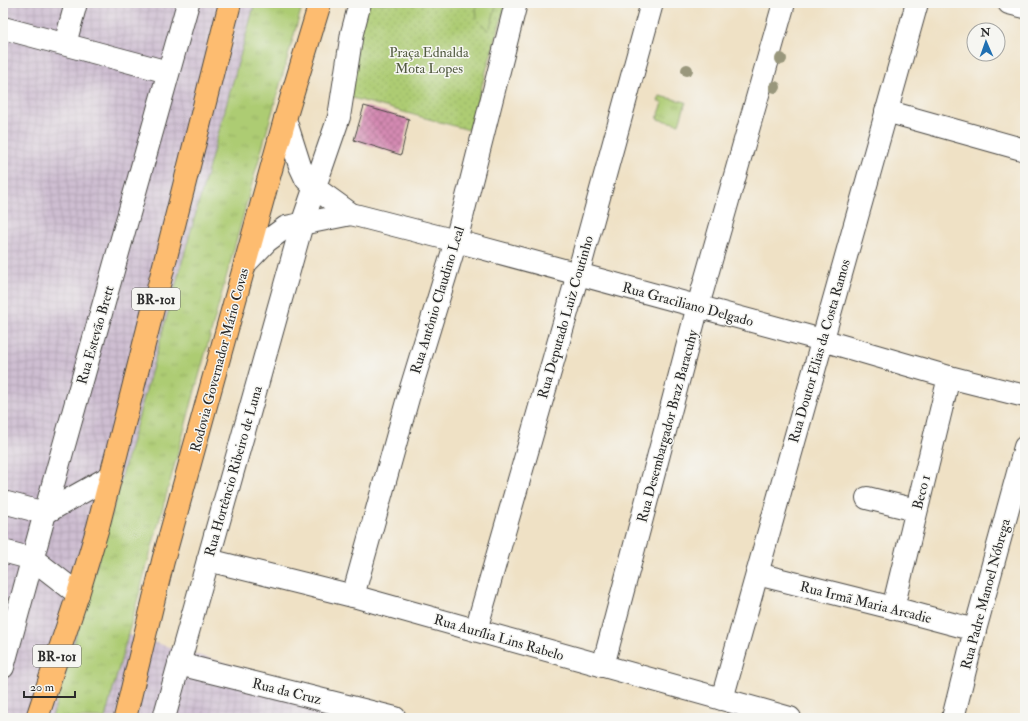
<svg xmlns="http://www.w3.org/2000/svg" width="1028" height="721" font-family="'IM FELL Double Pica',serif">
<defs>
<pattern id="industrial-grid" width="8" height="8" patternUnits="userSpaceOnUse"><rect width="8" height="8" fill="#cebed1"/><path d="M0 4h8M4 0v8" fill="none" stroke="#b1a3b4"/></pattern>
<pattern id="grass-tufts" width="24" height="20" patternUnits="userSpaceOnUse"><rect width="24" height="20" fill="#adcc73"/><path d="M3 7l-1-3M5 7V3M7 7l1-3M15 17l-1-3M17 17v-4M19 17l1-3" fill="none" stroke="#95af64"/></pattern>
<pattern id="park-dots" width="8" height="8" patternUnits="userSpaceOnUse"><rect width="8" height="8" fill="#adcc73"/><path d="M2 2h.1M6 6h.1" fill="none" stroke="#95af64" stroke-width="1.8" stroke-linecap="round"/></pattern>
<pattern id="building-cross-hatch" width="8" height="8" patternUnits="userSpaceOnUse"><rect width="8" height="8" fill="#d48ab2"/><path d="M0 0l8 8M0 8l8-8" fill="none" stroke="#ac7191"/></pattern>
</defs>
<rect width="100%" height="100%" fill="#f6f6f2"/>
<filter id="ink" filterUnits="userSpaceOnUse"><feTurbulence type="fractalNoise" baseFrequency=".025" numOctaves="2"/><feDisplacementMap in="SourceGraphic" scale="8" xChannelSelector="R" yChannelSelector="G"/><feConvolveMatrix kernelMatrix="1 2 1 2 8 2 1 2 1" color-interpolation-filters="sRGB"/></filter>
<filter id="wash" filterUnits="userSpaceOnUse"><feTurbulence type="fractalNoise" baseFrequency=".012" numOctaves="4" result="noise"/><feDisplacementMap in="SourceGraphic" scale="16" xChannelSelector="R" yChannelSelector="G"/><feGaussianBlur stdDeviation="0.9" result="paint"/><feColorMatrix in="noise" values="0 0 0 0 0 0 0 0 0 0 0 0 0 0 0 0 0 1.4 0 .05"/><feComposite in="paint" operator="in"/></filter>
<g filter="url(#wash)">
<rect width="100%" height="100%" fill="#efe1c5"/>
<polygon fill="url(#industrial-grid)" points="3,3 275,3 107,629 417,718 3,718"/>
<g fill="url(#grass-tufts)" stroke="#6c7c4f">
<polygon points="255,3 303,3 248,198 105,718 52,718 111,515"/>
<polygon points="660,96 686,102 679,124 657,119 663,103 658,101"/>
</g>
<polygon fill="url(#park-dots)" stroke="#6c7c4f" points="359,3 506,3 469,130 345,96"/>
<polygon fill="#adcc73" stroke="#6c7c4f" points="477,3 497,3 489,31 477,19 476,7"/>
<g id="blocks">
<polygon fill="url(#building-cross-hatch)" points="364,106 409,119 401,155 354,140"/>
</g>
</g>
<g filter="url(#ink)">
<use href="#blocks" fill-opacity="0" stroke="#484642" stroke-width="1"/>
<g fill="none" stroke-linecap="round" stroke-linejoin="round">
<g stroke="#484642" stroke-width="24">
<g id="minor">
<polyline points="1009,3 1025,7"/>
<polyline points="3,28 168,72"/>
<polyline points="65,44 76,3"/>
<polyline points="886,111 1025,150"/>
<polyline points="285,119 300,166 306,179 315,188 351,214 456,241 822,340 949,377 1025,396"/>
<polyline points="245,264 267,241 286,227 351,214"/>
<polyline points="867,498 916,510"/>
<polyline points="3,502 45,513 111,476"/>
<polyline points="3,551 33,559 78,594"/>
<polyline points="208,560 353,596 790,718"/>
<polyline points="757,574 893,608 975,630"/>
<polyline points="353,596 408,398 456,241 516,3"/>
<polyline points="893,608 949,377"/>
<polyline points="476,630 578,274 652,3"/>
<polyline points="179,664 395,718"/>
<polyline points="603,666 698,306 784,3"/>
<polyline points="3,667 45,513 188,3"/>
<polyline points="722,699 917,3"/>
<polyline points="164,718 179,664 302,224 339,117 352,33 360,3"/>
<polyline points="953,718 975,630 1025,447"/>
</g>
</g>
<g stroke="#484642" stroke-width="24">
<g id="highway">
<polyline points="37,718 78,594 98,527 230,3"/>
<polyline points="125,718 163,561 285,119 320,3"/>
</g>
</g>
<use href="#minor" stroke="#fff" stroke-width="22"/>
<use href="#highway" stroke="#fdbc70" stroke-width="22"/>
</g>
<g fill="#99977c">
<circle cx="781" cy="59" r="6"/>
<circle cx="687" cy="70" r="6"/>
<circle cx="775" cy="87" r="6"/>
</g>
</g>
<g text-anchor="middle" stroke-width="3" stroke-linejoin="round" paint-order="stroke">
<g fill="#f6f6f2" stroke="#686867" stroke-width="1">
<rect x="132" y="288" width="48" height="22" rx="3"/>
<rect x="33" y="645" width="48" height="22" rx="3"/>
</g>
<g font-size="13" font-weight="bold" fill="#2b2b2b">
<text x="156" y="304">BR-101</text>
<text x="57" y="661">BR-101</text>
</g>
<g font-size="14" fill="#525b41" stroke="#f6f6f2">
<text x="429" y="57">Praça Ednalda<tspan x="429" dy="16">Mota Lopes</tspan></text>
</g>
<g font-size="14" fill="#2b2b2b" stroke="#f6f6f2">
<text transform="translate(437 300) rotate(-73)" y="5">Rua Antônio Claudino Leal</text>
<text transform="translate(688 304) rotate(15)" y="5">Rua Graciliano Delgado</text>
<text transform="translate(565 317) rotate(-74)" y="5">Rua Deputado Luiz Coutinho</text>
<text transform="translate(95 335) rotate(-74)" y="5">Rua Estevão Brett</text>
<text transform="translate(819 351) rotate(-74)" y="5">Rua Doutor Elias da Costa Ramos</text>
<text transform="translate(219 360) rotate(-75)" y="5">Rodovia Governador Mário Covas</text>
<text transform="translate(667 426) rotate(-75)" y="5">Rua Desembargador Braz Baracuhy</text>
<text transform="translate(233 471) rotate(-74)" y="5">Rua Hortêncio Ribeiro de Luna</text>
<text transform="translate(921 492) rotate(-76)" y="5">Beco 1</text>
<text transform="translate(985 594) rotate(-75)" y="5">Rua Padre Manoel Nóbrega</text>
<text transform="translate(866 602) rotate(14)" y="5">Rua Irmã Maria Arcadie</text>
<text transform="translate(499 637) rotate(16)" y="5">Rua Aurília Lins Rabelo</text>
<text transform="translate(287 691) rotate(14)" y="5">Rua da Cruz</text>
</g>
</g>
<rect width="1028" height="721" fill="none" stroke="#f6f6f2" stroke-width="16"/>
<g transform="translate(986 42) rotate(358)"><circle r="19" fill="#f6f6f2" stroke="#a5a5a2"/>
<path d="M0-3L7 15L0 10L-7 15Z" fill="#1f6fb2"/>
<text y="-6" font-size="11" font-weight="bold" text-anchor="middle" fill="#2b2b2b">N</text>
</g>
<path d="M24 691v6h51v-6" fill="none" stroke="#2b2b2b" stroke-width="2"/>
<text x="30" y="691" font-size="12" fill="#2b2b2b" stroke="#f6f6f2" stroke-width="3" paint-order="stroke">20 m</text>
</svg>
